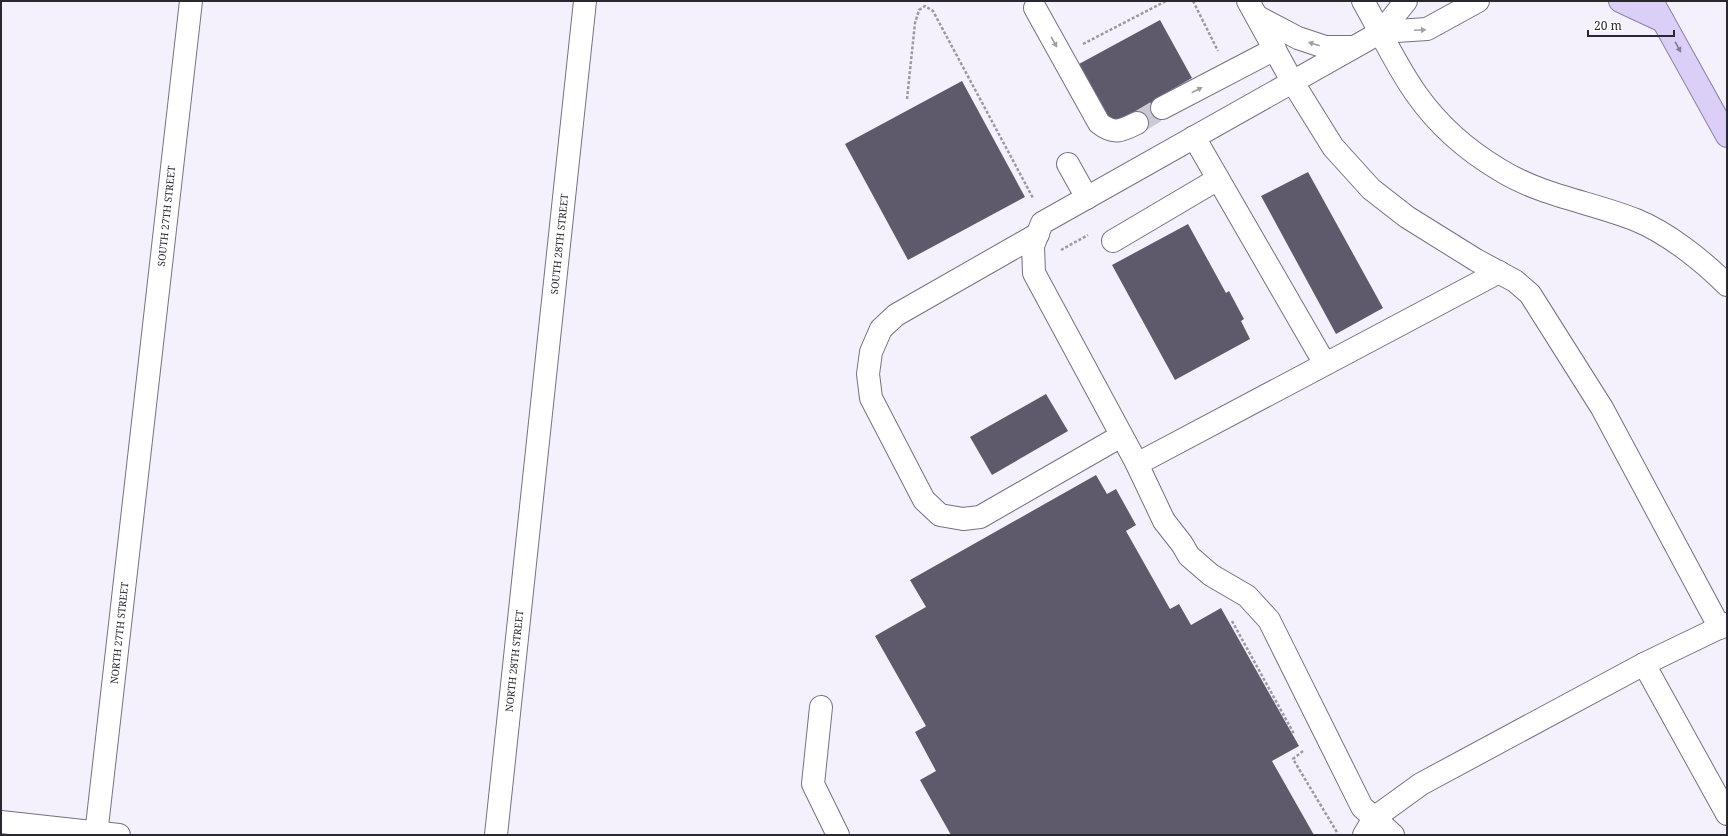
<svg xmlns="http://www.w3.org/2000/svg" width="1728" height="836" font-family="'Noto Serif',serif">
<rect width="100%" height="100%" fill="#f4f1fd"/>
<g fill="#5e5a6b">
<polygon points="1160,20 1192,78 1157,98 1165,113 1140,127 1113,124 1079,64"/>
<polygon points="962,81 1025,197 908,260 845,144"/>
<polygon points="1308,172 1383,308 1336,334 1261,196"/>
<polygon points="1188,224 1226,293 1229,291 1244,319 1241,321 1250,339 1175,380 1112,265"/>
<polygon points="1046,394 1068,431 992,475 970,437"/>
<polygon points="1096,475 1107,494 1116,489 1136,525 1126,531 1170,609 1179,604 1191,625 1221,608 1299,746 1272,761 1314,835 951,835 920,780 936,771 915,732 926,726 875,636 926,607 910,580"/>
</g>
<g fill="none" stroke-linecap="round" stroke-linejoin="round">
<polyline stroke="#ccc9d4" stroke-width="22" stroke-dasharray="22 11" stroke-linecap="butt" points="1137,123 1162,108"/>
<g stroke="#757183" stroke-width="24">
<g id="minor">
<polyline points="1248,1 1292,81 1333,147 1371,189 1407,217 1476,260 1515,281 1530,294 1602,408 1720,628"/>
<path d="M1363,1C1381,32 1396,66 1417,95C1439,126 1468,151 1500,170C1542,196 1591,202 1636,220C1668,233 1703,261 1727,285"/>
<path d="M1035,8L1099,123C1114,135 1121,131 1137,123"/>
<polyline points="1258,17 1298,38 1325,47 1353,47"/>
<polyline points="1381,32 1427,29 1478,1"/>
<polyline points="1162,108 1275,49"/>
<polyline points="1194,137 1325,364"/>
<polyline points="1068,164 1087,198"/>
<polyline points="1038,234 896,315 881,329 871,352 868,374 871,398 924,500 940,515 963,519 980,517 1121,436"/>
<polyline points="1113,241 1218,179"/>
<polyline points="1137,464 1499,272"/>
<polyline points="1644,664 1727,814"/>
<polyline points="821,707 813,784 838,835"/>
<polyline points="1,822 119,835"/>
<polyline points="96,835 191,1"/>
<polyline points="496,835 585,1"/>
<polyline points="1364,835 1374,818 1421,784 1644,664 1727,624"/>
<polyline points="1393,835 1362,807 1269,620 1247,596 1211,575 1189,556 1182,544 1164,521 1136,462 1034,273 1033,246 1042,223 1381,32 1406,1"/>
</g>
</g>
<g stroke="#8d80af" stroke-width="24">
<g id="major">
<polyline points="1620,1 1663,21"/>
<polyline points="1652,1 1727,136"/>
</g>
</g>
<g stroke="#9c99a3" stroke-width="2.5" stroke-dasharray="3 2" stroke-linecap="butt">
<polyline points="1193,1 1218,51"/>
<polyline points="1083,44 1166,1"/>
<polyline points="907,99 915,23 919,10 925,6 933,11 1033,198"/>
<polyline points="1061,250 1088,235"/>
<polyline points="1232,621 1294,734"/>
<polyline points="1303,751 1293,759 1338,834"/>
</g>
<use href="#minor" stroke="#fff" stroke-width="22"/>
<use href="#major" stroke="#dbcff8" stroke-width="22"/>
</g>
<defs><path id="oneway-solid" d="M-6-.8H1V-3.2L6.5 0L1 3.2V.8H-6Z"/></defs>
<g fill="#9f9ea1">
<use href="#oneway-solid" transform="translate(1420 30) rotate(-3)"/>
<use href="#oneway-solid" transform="translate(1054 42) rotate(61)"/>
<use href="#oneway-solid" transform="translate(1314 44) rotate(-162)"/>
<use href="#oneway-solid" transform="translate(1197 90) rotate(-28)"/>
</g>
<use fill="#827c94" href="#oneway-solid" transform="translate(1678 47) rotate(61)"/>
<g text-anchor="middle" stroke-width="4" stroke-linejoin="round" paint-order="stroke">
<g font-size="10" fill="#2a282f" stroke="#fff">
<text transform="translate(166 216) rotate(-84)" y="4">SOUTH 27TH STREET</text>
<text transform="translate(559 244) rotate(-84)" y="4">SOUTH 28TH STREET</text>
<text transform="translate(119 633) rotate(-84)" y="4">NORTH 27TH STREET</text>
<text transform="translate(514 661) rotate(-84)" y="4">NORTH 28TH STREET</text>
</g>
</g>
<rect width="1728" height="836" fill="none" stroke="#2a282f" stroke-width="4"/>
<path d="M1588 30v6h86v-6" fill="none" stroke="#2a282f" stroke-width="2"/>
<text x="1594" y="30" font-size="12" fill="#2a282f" stroke="#ffffff" stroke-width="3" paint-order="stroke">20 m</text>
</svg>
